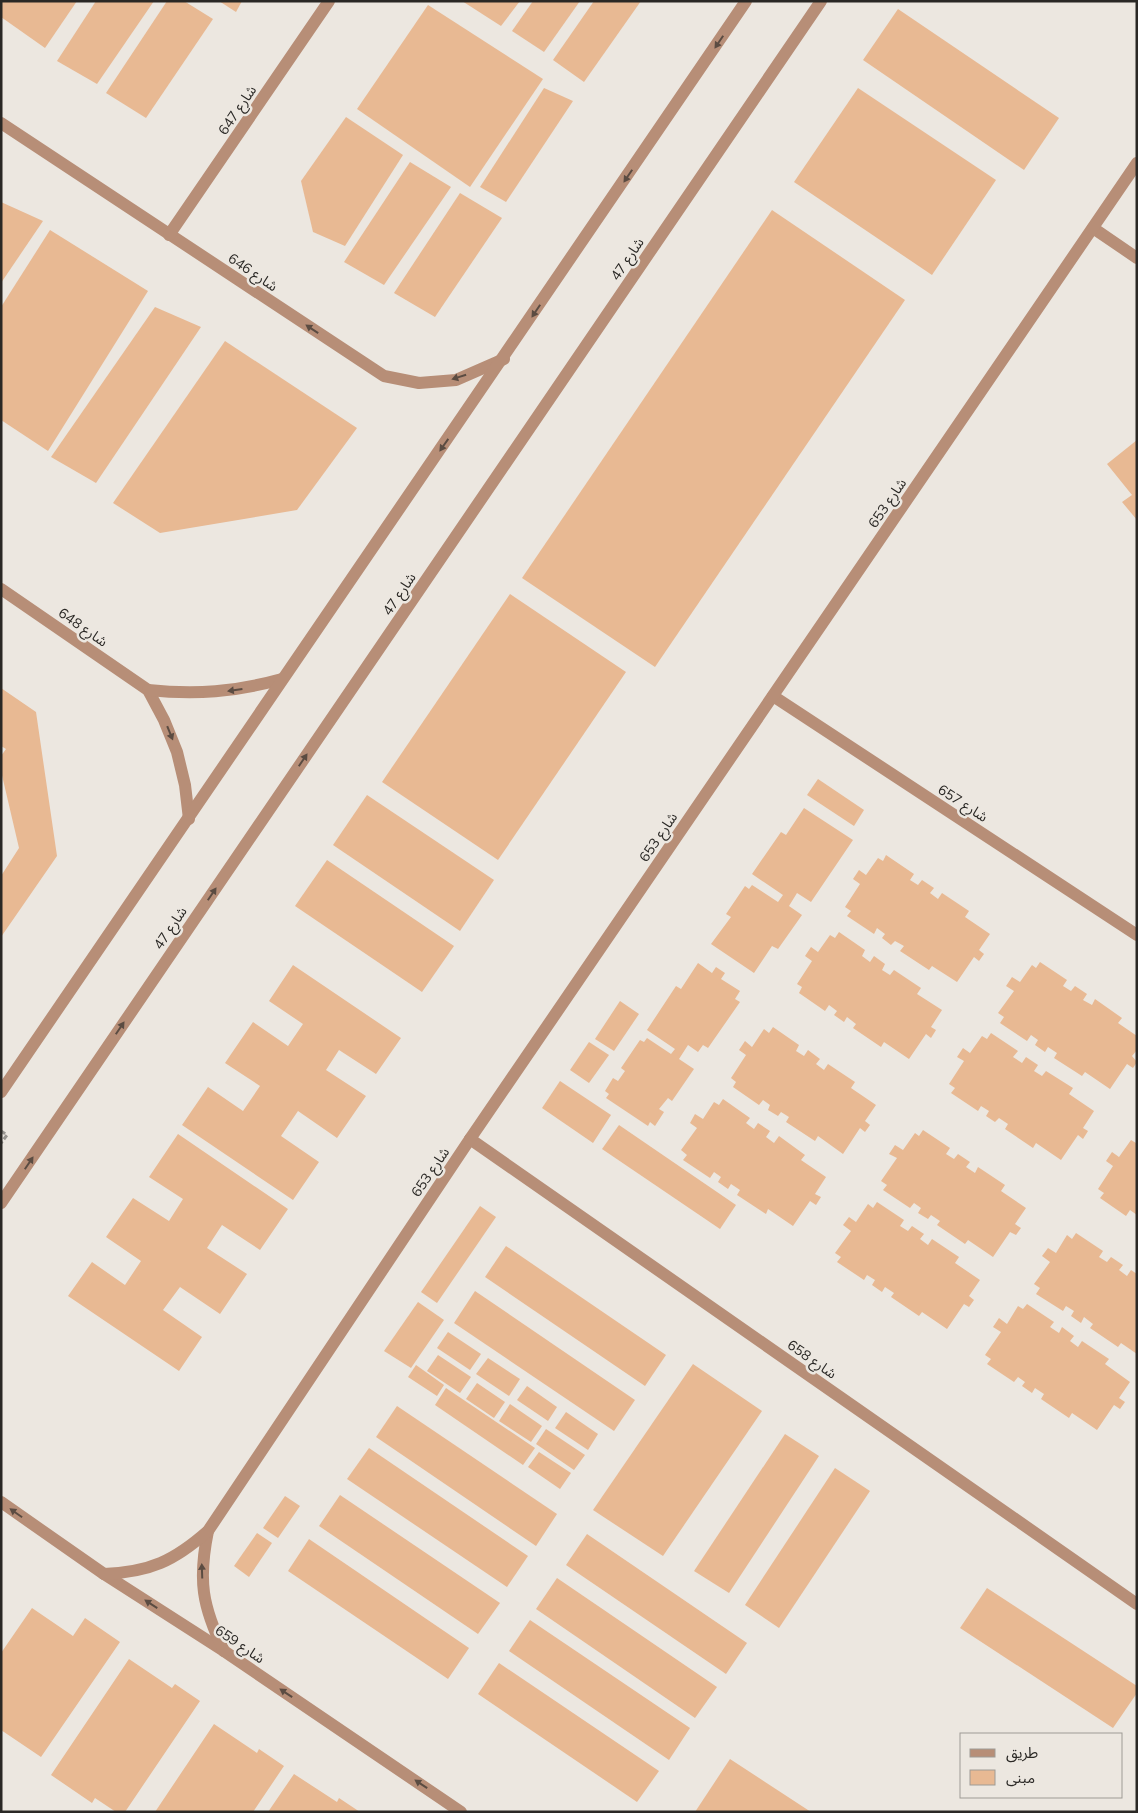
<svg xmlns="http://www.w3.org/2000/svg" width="1138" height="1813" font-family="Mulish,'Noto Sans Arabic',sans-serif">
<rect width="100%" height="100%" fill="#ece7e0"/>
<g fill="#e8b993">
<polygon points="1,1 77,1 45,48 1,17"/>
<polygon points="96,1 154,1 97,84 57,61"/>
<polygon points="167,1 184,1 213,19 146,118 106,93"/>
<polygon points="219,1 242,1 236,12"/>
<polygon points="462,1 520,1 501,26"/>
<polygon points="533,1 580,1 544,52 512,31"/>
<polygon points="594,1 641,1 584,82 553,60"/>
<polygon points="428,5 543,79 470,187 357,109"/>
<polygon points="898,9 1059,118 1024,170 863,60"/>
<polygon points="544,88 573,101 506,202 480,187"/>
<polygon points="858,88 996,180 932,275 794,182"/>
<polygon points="346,117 403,155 345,246 313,232 301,181"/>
<polygon points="410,162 451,187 384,285 344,262"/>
<polygon points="460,193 502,218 435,317 394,293"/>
<polygon points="1,202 43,221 1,283"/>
<polygon points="772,210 905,300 655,667 522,578"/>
<polygon points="50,230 148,291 48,451 1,420 1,307"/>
<polygon points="155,307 201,327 96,483 51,457"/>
<polygon points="225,341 357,428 297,510 160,533 113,503"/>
<polygon points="1137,440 1137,520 1122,502 1132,495 1107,464"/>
<polygon points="510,594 626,672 498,860 382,782"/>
<polygon points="1,688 36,712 57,856 1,937 1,876 19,848 1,771 1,756 6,749 1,746"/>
<polygon points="818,779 864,810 854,826 807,795"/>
<polygon points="367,795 494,880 460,931 333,845"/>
<polygon points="804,808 853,840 811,902 797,893 789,906 802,915 778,949 772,946 754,973 711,944 731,917 726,914 745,886 749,889 752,885 778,902 783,895 752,874 781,832 786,835"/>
<polygon points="886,855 914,874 910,880 918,885 922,880 934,888 930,893 938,899 942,893 969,911 965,917 990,934 979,950 984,954 979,961 974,957 957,982 932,966 929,970 900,951 904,946 895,941 891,945 882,938 885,934 877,928 874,934 847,916 851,911 845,907 860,884 853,879 859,870 866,875 878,858 883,861"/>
<polygon points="327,860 454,946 422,992 295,906"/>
<polygon points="839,932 865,950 862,956 870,962 874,956 885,964 882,970 890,975 894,970 921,988 917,994 942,1010 931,1027 936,1030 931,1038 926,1034 909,1059 884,1042 881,1047 853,1028 856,1024 847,1017 844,1022 834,1015 837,1011 829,1005 825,1011 799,993 802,987 797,984 812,961 805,956 811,947 818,952 830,935 835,938"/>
<polygon points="1040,962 1067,980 1063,986 1071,991 1075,986 1087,994 1083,1000 1092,1005 1095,999 1122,1018 1118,1023 1137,1036 1137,1050 1132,1056 1137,1062 1133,1068 1127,1064 1110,1089 1085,1072 1082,1076 1054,1058 1057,1053 1048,1047 1045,1052 1035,1045 1038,1040 1031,1035 1027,1041 1000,1023 1004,1017 998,1013 1014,991 1006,986 1012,977 1020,982 1032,965 1036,968"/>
<polygon points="698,963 712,973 716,967 725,973 721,979 740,991 735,999 740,1002 708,1048 703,1045 698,1052 688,1045 679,1059 694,1069 672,1101 668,1098 659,1109 664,1112 655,1126 650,1122 648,1126 606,1098 609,1094 605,1091 613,1078 618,1081 625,1071 621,1068 640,1040 644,1042 647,1038 671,1054 675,1049 647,1030 676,986 681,989"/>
<polygon points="293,965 401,1038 376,1074 339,1050 326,1070 366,1096 337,1138 298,1111 281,1136 319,1162 293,1200 182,1125 208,1087 243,1111 260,1086 225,1063 253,1022 288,1046 303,1024 269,1001"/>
<polygon points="620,1001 639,1014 614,1051 595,1039"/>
<polygon points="773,1027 799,1045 796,1051 804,1056 808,1050 820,1059 816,1064 824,1070 828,1064 855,1082 851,1088 876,1105 865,1121 870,1125 865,1132 860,1128 843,1154 818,1136 815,1141 786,1122 789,1117 781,1112 778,1116 768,1110 770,1105 763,1100 759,1105 733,1087 736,1082 731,1078 746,1055 739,1050 745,1041 752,1047 764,1029 769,1033"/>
<polygon points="991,1033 1018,1051 1013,1057 1022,1063 1026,1057 1038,1065 1034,1071 1042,1076 1046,1071 1073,1088 1069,1094 1094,1111 1083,1128 1088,1131 1083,1139 1078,1135 1061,1160 1036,1143 1033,1148 1005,1129 1008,1124 999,1118 995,1122 986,1116 989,1111 981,1106 978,1111 951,1093 955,1088 949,1084 964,1061 957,1057 963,1048 970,1053 982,1036 987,1039"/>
<polygon points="589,1042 609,1055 589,1083 570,1070"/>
<polygon points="560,1081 611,1115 593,1143 542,1108"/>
<polygon points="723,1099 750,1118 746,1123 754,1129 758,1123 770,1131 766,1137 774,1143 779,1136 805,1155 801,1160 826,1177 815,1194 821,1197 816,1205 810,1201 793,1226 768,1209 766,1214 737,1195 740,1190 731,1184 728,1189 718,1182 721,1177 714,1172 710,1178 683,1160 687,1155 681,1150 697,1128 690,1123 695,1114 703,1119 714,1102 719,1105"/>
<polygon points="619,1125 736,1205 720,1229 602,1149"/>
<polygon points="923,1130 950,1148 946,1154 954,1159 958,1154 970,1162 966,1167 975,1173 978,1167 1005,1185 1001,1191 1026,1208 1015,1224 1021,1228 1016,1235 1010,1232 993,1257 968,1240 965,1244 937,1225 940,1221 931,1215 928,1219 918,1213 921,1208 914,1203 910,1208 883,1190 887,1185 881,1181 897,1158 889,1154 895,1145 903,1150 915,1133 919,1136"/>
<polygon points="178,1134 288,1209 260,1250 222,1225 207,1248 247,1274 220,1314 180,1287 163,1310 202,1337 179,1371 68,1296 92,1262 125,1285 141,1261 106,1237 133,1198 169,1221 183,1199 149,1177"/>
<polygon points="1131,1140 1136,1143 1137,1142 1137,1215 1130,1210 1126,1216 1100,1198 1104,1193 1098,1189 1113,1166 1106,1161 1112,1152 1119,1157"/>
<polygon points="877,1202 904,1220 900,1226 908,1231 912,1226 924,1234 920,1239 928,1245 932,1239 959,1257 955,1263 980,1280 969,1296 974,1300 969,1307 964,1304 947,1329 922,1312 919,1316 891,1297 894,1293 885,1287 882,1292 872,1285 875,1280 867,1275 864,1280 837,1262 841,1257 835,1253 851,1231 843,1225 849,1217 856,1222 868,1204 873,1208"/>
<polygon points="480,1206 496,1217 437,1303 421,1292"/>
<polygon points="1076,1233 1103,1251 1099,1257 1107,1262 1111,1257 1123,1265 1119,1270 1127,1276 1131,1270 1137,1274 1137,1354 1121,1343 1118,1347 1090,1328 1093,1324 1084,1317 1081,1323 1071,1316 1074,1311 1066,1306 1063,1311 1036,1294 1040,1288 1034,1284 1050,1262 1042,1256 1048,1248 1056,1253 1067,1235 1072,1239"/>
<polygon points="506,1246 666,1355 645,1386 485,1277"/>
<polygon points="475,1291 635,1400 614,1431 454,1323"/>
<polygon points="418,1302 444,1320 411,1368 384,1351"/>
<polygon points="1027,1304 1054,1322 1050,1327 1059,1333 1062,1327 1074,1336 1070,1341 1078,1347 1082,1341 1109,1359 1105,1364 1130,1382 1119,1398 1125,1402 1120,1409 1114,1405 1097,1430 1072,1413 1069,1418 1041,1399 1044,1394 1035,1388 1032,1393 1022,1386 1025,1382 1018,1377 1014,1382 987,1364 991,1359 985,1355 1001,1332 993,1327 999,1318 1007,1324 1018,1306 1023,1309"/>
<polygon points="448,1332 481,1354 470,1370 437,1348"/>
<polygon points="438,1355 471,1377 460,1393 427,1371"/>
<polygon points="488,1358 520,1379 509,1396 476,1374"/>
<polygon points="693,1364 762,1411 663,1556 593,1510"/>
<polygon points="416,1365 444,1385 437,1396 408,1377"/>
<polygon points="477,1383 505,1402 494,1418 466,1399"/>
<polygon points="527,1386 557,1407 548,1421 517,1400"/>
<polygon points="446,1388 535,1448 523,1465 435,1405"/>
<polygon points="510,1404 542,1426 531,1442 499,1421"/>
<polygon points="397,1406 557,1514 536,1546 376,1437"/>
<polygon points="566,1412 598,1434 588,1450 555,1428"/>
<polygon points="546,1429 585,1455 574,1470 536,1444"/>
<polygon points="785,1434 819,1456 729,1593 694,1571"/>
<polygon points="369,1448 528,1556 507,1587 347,1479"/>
<polygon points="539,1452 571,1473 560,1489 528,1467"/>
<polygon points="835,1468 870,1491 779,1628 745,1605"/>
<polygon points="340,1495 500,1603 478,1634 319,1526"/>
<polygon points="285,1496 300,1506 278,1538 263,1528"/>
<polygon points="257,1533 272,1543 249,1577 234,1566"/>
<polygon points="587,1534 747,1643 726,1674 566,1565"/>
<polygon points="309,1539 469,1648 448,1679 288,1571"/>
<polygon points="557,1578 717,1687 695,1718 536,1609"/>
<polygon points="987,1588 1137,1686 1137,1693 1113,1728 960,1628"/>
<polygon points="32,1608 73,1636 85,1618 120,1642 41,1757 1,1730 1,1653"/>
<polygon points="530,1620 690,1728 669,1760 509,1651"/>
<polygon points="129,1659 172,1688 175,1684 200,1701 125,1812 116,1812 95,1798 92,1803 51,1775"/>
<polygon points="499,1663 659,1771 637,1802 478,1694"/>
<polygon points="214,1724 257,1753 259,1749 284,1766 253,1812 155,1812"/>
<polygon points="730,1759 811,1812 695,1812"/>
<polygon points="294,1774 337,1802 339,1798 360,1812 268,1812"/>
</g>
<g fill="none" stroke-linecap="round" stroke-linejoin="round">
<polyline stroke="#97948f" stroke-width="3" stroke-dasharray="5 2.5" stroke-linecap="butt" points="1,1131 7,1135 1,1143"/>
<g stroke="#b78e77" stroke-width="12">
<polyline points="1,123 384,376 419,383 456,380 504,359"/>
<polyline points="1093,228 1137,258"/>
<polyline points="169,235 329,1"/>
<polyline points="1,589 148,690 164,720 177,752 185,785 189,819"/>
<path d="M148,690C196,695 235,692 282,679"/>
<polyline points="773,696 1137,935"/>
<polyline points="1,1092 746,1"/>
<polyline points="470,1139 1137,1604"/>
<polyline points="1,1203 821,1"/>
<polyline points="1,1502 104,1574 224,1651 461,1812"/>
<path d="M208,1531C198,1580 202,1606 224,1651"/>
<path d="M104,1574C150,1572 174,1561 208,1531L470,1139L1137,163"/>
</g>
</g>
<defs><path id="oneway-solid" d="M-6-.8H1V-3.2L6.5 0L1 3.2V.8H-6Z" transform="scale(1.25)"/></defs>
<g fill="#5b4c42">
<use href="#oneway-solid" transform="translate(719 42) rotate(124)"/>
<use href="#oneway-solid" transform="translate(628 176) rotate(124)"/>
<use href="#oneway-solid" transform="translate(536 311) rotate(124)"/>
<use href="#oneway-solid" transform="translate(312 329) rotate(-146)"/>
<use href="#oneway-solid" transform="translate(459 377) rotate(162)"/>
<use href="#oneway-solid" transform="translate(444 445) rotate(125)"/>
<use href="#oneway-solid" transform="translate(235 690) rotate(172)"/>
<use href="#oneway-solid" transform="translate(170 733) rotate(68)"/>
<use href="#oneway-solid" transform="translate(303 760) rotate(-56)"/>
<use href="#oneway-solid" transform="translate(212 894) rotate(-56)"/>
<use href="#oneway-solid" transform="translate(120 1028) rotate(-56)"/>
<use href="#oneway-solid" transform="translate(29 1163) rotate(-56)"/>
<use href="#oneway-solid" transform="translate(16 1513) rotate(-145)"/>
<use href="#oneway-solid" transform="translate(202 1571) rotate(-92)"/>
<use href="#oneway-solid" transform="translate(151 1604) rotate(-147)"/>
<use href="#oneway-solid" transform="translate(286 1693) rotate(-146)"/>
<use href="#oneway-solid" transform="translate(421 1784) rotate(-146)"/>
</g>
<g text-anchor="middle" stroke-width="5" stroke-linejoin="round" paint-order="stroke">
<g font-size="14" fill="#2a2825" stroke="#ece7e0">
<text transform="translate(237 110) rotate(-56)" y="5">شارع 647</text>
<text transform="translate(627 259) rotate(-56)" y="5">شارع 47</text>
<text transform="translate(253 272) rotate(34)" y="5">شارع 646</text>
<text transform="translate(887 503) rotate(-56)" y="5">شارع 653</text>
<text transform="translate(399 594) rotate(-56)" y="5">شارع 47</text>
<text transform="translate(83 627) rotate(35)" y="5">شارع 648</text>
<text transform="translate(963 803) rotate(33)" y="5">شارع 657</text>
<text transform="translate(658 837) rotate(-56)" y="5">شارع 653</text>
<text transform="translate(170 928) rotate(-56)" y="5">شارع 47</text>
<text transform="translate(430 1172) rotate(-56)" y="5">شارع 653</text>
<text transform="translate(812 1359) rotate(35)" y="5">شارع 658</text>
<text transform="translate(240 1644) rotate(34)" y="5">شارع 659</text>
</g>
</g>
<rect width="1138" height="1813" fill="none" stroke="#2a2825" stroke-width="5"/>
<rect x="960" y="1733" width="162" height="65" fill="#ece7e0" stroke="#9e9b95"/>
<rect x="970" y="1749" width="25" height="8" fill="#b78e77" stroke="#9e9b95"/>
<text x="1006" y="1758" font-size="15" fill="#2a2825">طريق</text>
<rect x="970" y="1770" width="25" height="15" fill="#e8b993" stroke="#9e9b95"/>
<text x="1006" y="1783" font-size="15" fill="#2a2825">مبنى</text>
</svg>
